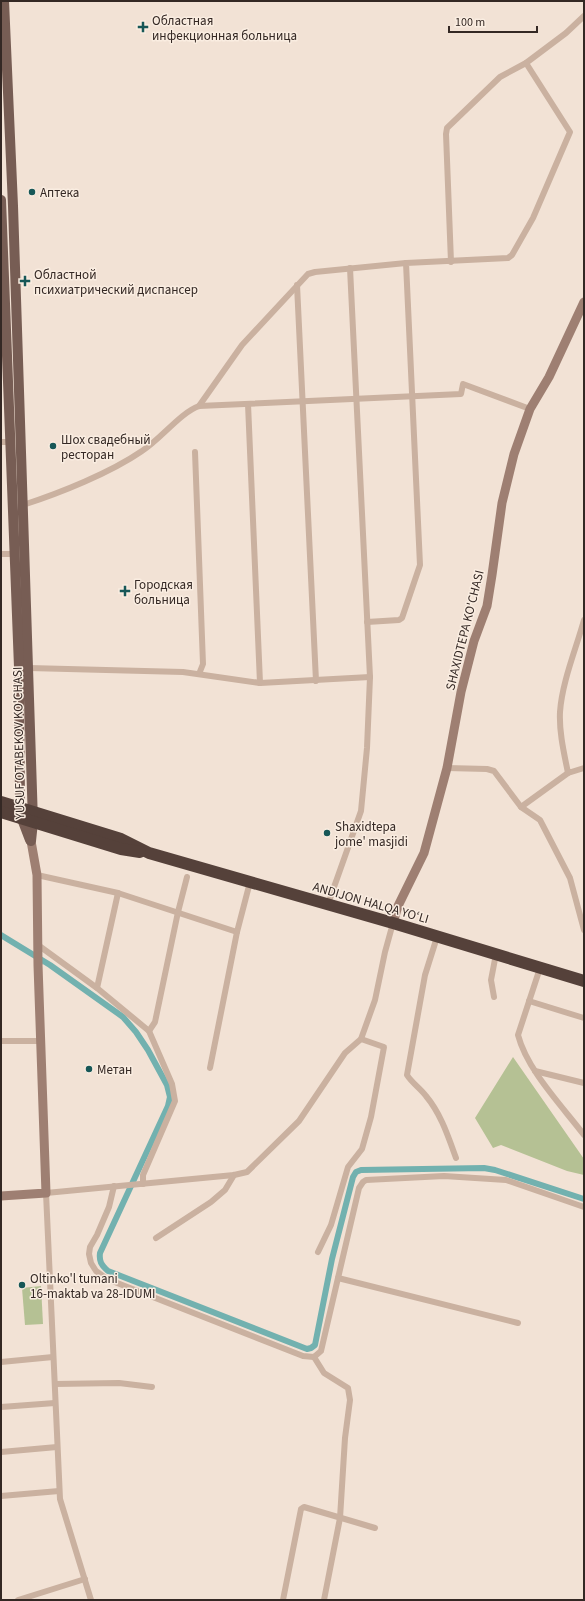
<svg xmlns="http://www.w3.org/2000/svg" width="585" height="1601" font-family="'Source Sans 3',sans-serif">
<rect width="100%" height="100%" fill="#f2e2d5"/>
<g fill="#b5c194">
<polygon points="513,1057 584,1159 584,1175 567,1171 501,1145 493,1148 475,1118"/>
<polygon points="41,1286 43,1324 25,1325 22,1288"/>
</g>
<g fill="none" stroke-linecap="round" stroke-linejoin="round">
<path stroke="#72b1af" stroke-width="6" d="M1,935L50,965L123,1017L136,1032L148,1050L167,1085L170,1097L168,1106L100,1253C99,1261 101,1265 108,1271L307,1349L311,1348L315,1345L332,1259L353,1177L356,1172L361,1170L484,1168L495,1170L584,1199"/>
<g stroke="#cab1a0" stroke-width="6">
<polyline points="451,262 446,134 447,128 500,77 526,63 566,33 584,16"/>
<polyline points="297,285 316,681"/>
<polyline points="248,404 260,683"/>
<polyline points="199,406 242,345 308,274 315,272 406,263"/>
<polyline points="1,442 10,442"/>
<polyline points="195,452 203,664 199,674"/>
<path d="M23,505C60,493 110,473 142,451C161,439 180,413 199,406L461,394L463,384L530,409"/>
<polyline points="1,554 15,554"/>
<path d="M584,620C576,649 562,682 560,712C559,732 564,753 568,773L584,768"/>
<polyline points="367,622 399,620 402,618 420,565 406,263 508,258 512,255 533,218 570,132 526,63"/>
<polyline points="29,668 183,672 260,683 370,677"/>
<polyline points="447,768 487,769 494,771 521,807 540,820 570,878 584,930"/>
<polyline points="521,807 568,773"/>
<polyline points="37,875 118,893 237,932 250,882"/>
<polyline points="328,904 361,811 367,748 370,677 350,268"/>
<path d="M437,937L425,975L407,1075C412,1083 420,1088 426,1096C441,1114 448,1136 456,1158"/>
<polyline points="38,945 97,988 149,1031 172,1084 175,1101 143,1175 143,1184"/>
<path d="M540,968L518,1035C527,1070 562,1106 584,1135"/>
<polyline points="97,988 118,893"/>
<polyline points="494,997 491,980 496,954"/>
<polyline points="529,1001 584,1018"/>
<polyline points="149,1031 155,1022 178,912 187,877"/>
<polyline points="1,1041 41,1041"/>
<polyline points="210,1068 237,932"/>
<polyline points="535,1071 584,1083"/>
<polyline points="114,1186 109,1207 97,1235 90,1247 89,1254 91,1263 96,1271 107,1279 303,1356 314,1357 321,1351 338,1278 518,1323"/>
<polyline points="156,1238 211,1202 225,1190 234,1175"/>
<polyline points="318,1252 331,1225 348,1167 362,1149 371,1117 384,1047 361,1039"/>
<polyline points="338,1278 359,1188 363,1182 366,1180 444,1176 506,1180 584,1207"/>
<polyline points="314,1357 324,1373 348,1388 350,1400 345,1438 340,1518 324,1600"/>
<polyline points="1,1362 53,1357"/>
<polyline points="55,1384 119,1383 152,1387"/>
<polyline points="1,1407 55,1403"/>
<polyline points="1,1452 57,1447"/>
<polyline points="1,1496 59,1491"/>
<polyline points="18,1600 85,1579"/>
<polyline points="91,1600 60,1499 46,1193 234,1175 247,1172 299,1121 345,1053 361,1039 375,1000 385,952 393,923"/>
<polyline points="283,1600 301,1509 304,1507 375,1528"/>
</g>
<g stroke="#9e7f72" stroke-width="9">
<polyline points="393,923 398,906 424,853 447,768 461,692 474,641 487,606 492,575 502,503 514,454 530,409 549,377 584,302"/>
<polyline points="1,1196 46,1193 38,965 37,875 31,841"/>
</g>
<g stroke="#775d54" stroke-width="10">
<polyline points="4,1 13,206 33,822 31,841"/>
<polyline points="1,200 19,667 20,806 22,819 30,840"/>
</g>
<g stroke="#55413a" stroke-width="12">
<polyline points="1,802 121,839 149,853 393,923 584,981"/>
<polyline points="1,812 121,849 140,852"/>
</g>
</g>
<g fill="#175757" stroke="#faede1" stroke-width="1.5">
<path d="M141 21h4v4h4v4h-4v4h-4v-4h-4v-4h4z"/>
<circle cx="32" cy="192" r="4"/>
<path d="M23 275h4v4h4v4h-4v4h-4v-4h-4v-4h4z"/>
<circle cx="53" cy="446" r="4"/>
<path d="M123 585h4v4h4v4h-4v4h-4v-4h-4v-4h4z"/>
<circle cx="327" cy="833" r="4"/>
<circle cx="89" cy="1069" r="4"/>
<circle cx="22" cy="1285" r="4"/>
</g>
<g text-anchor="middle" stroke-width="3" stroke-linejoin="round" paint-order="stroke">
<g font-size="13" fill="#342824" stroke="#faede1" text-anchor="start">
<text x="152" y="25">Областная<tspan x="152" dy="15">инфекционная больница</tspan></text>
<text x="40" y="197">Аптека</text>
<text x="34" y="279">Областной<tspan x="34" dy="15">психиатрический диспансер</tspan></text>
<text x="61" y="444">Шох свадебный<tspan x="61" dy="15">ресторан</tspan></text>
<text x="134" y="589">Городская<tspan x="134" dy="15">больница</tspan></text>
<text x="335" y="831">Shaxidtepa<tspan x="335" dy="15">jome' masjidi</tspan></text>
<text x="97" y="1074">Метан</text>
<text x="30" y="1283">Oltinko'l tumani<tspan x="30" dy="15">16-maktab va 28-IDUMI</tspan></text>
</g>
<g font-size="13" fill="#342824" stroke="#faede1">
<text transform="translate(464 630) rotate(-76)" y="5">SHAXIDTEPA KO'CHASI</text>
<text transform="translate(18 743) rotate(-91)" y="5">YUSUF OTABEKOV KO'CHASI</text>
<text transform="translate(371 902) rotate(16)" y="5">ANDIJON HALQA YO‘LI</text>
</g>
</g>
<rect width="585" height="1601" fill="none" stroke="#342824" stroke-width="4"/>
<path d="M449 26v6h88v-6" fill="none" stroke="#342824" stroke-width="2"/>
<text x="455" y="26" font-size="12" fill="#342824" stroke="#faede1" stroke-width="3" paint-order="stroke">100 m</text>
</svg>
